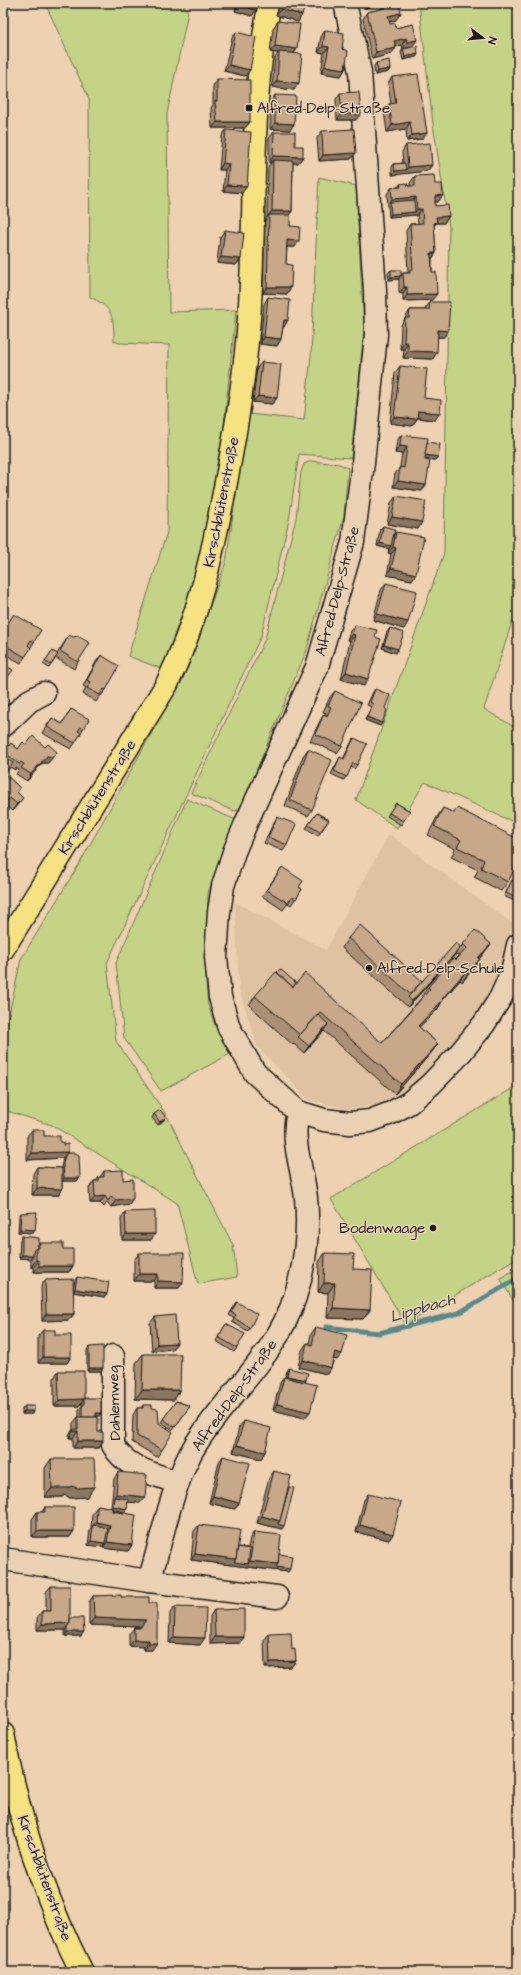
<svg xmlns="http://www.w3.org/2000/svg" width="521" height="1975" font-family="'Architects Daughter',sans-serif">
<rect width="100%" height="100%" fill="#edd1b0"/>
<filter id="ink" filterUnits="userSpaceOnUse"><feTurbulence type="fractalNoise" baseFrequency=".025" numOctaves="2"/><feDisplacementMap in="SourceGraphic" scale="8" xChannelSelector="R" yChannelSelector="G"/><feConvolveMatrix kernelMatrix="1 2 1 2 8 2 1 2 1" color-interpolation-filters="sRGB"/></filter>
<g filter="url(#ink)">
<polygon fill="#dec2a1" points="389,834 513,924 496,987 458,1043 400,1102 348,1109 309,1100 257,1046 239,989 235,902 326,950"/>
<g fill="#c5d387" stroke="#707852">
<path d="M45,3H183L188,12L167,114L169,312L236,310L223,435L197,572L162,669L128,656L167,532L169,345L119,343L114,341C114,318 113,307 90,297L89,99Z"/>
<polygon points="419,3 511,3 518,17 518,624 512,622 484,709 518,729 518,824 425,782 397,828 356,800 444,553 449,227 433,124"/>
<polygon points="319,177 356,186 364,330 351,458 299,454 289,520 261,636 107,963 116,1041 167,1116 233,1245 237,1277 198,1284 177,1203 52,1125 7,1111 5,1033 21,959 81,861 188,667 226,562 248,414 304,420 311,356"/>
<polygon points="311,461 339,464 348,468 344,516 306,652 240,809 234,811 191,793 265,639 296,518 301,472 304,464"/>
<polygon points="187,799 236,820 208,893 206,982 208,1005 216,1028 230,1054 161,1091 124,1038 116,963"/>
<polygon points="518,1085 518,1257 406,1325 331,1199"/>
<polygon points="518,1268 518,1309 500,1278"/>
</g>
<g fill="none" stroke-linecap="round" stroke-linejoin="round">
<polyline stroke="#598a8d" stroke-width="5" points="326,1327 379,1333 459,1313 518,1278"/>
<g stroke="#1c1c1c" stroke-width="25">
<g id="minor">
<polyline points="345,3 360,72 375,290 376,335 363,463 353,542 317,667 247,821 234,852 223,886 219,912 216,957 220,997 229,1028 255,1073 298,1112 324,1120 350,1123 370,1121 391,1113 409,1103 431,1084 457,1057 484,1024 501,997 512,972 518,945"/>
<polyline points="3,726 29,701 44,693"/>
<path d="M113,1356V1445C126,1469 155,1474 178,1483"/>
<path d="M3,1559L149,1581C162,1540 173,1480 196,1444C228,1393 277,1355 295,1297C305,1266 309,1230 306,1198C303,1169 290,1141 298,1112"/>
<polyline points="149,1581 277,1597"/>
</g>
</g>
<g stroke="#1c1c1c" stroke-width="25">
<g id="major">
<path d="M3,949L167,684C200,615 213,552 227,477C237,425 245,372 249,319C257,214 248,106 270,3"/>
<path d="M3,1734C18,1817 44,1897 82,1972"/>
</g>
</g>
<use href="#minor" stroke="#ebd1b3" stroke-width="22"/>
<use href="#major" stroke="#f7e281" stroke-width="22"/>
</g>
<g fill="#ab9075" stroke="#1c1c1c">
<polygon points="237,3 258,3 256,10 252,16 235,11"/>
<polygon points="280,3 306,3 298,22 276,15"/>
<polygon points="363,3 385,3 365,8"/>
<polygon points="384,4 396,20 389,22 390,24 396,28 413,24 412,47 418,54 416,57 403,60 401,52 403,49 402,45 396,46 391,54 372,59 363,19 367,12 381,9"/>
<polygon points="278,21 297,49 294,53 294,90 272,87 275,58 278,53 270,52 273,28"/>
<polygon points="325,30 342,49 345,69 341,76 321,73 324,53 318,52 321,37"/>
<polygon points="236,32 250,70 245,76 224,71 232,38"/>
<polygon points="376,63 390,69 388,72 375,75 374,66"/>
<polygon points="392,77 422,139 407,141 406,129 387,132 384,111 389,104 391,104 388,84"/>
<polygon points="217,79 250,122 245,128 212,128 211,108 213,105 213,86"/>
<polygon points="340,93 356,120 337,120 336,99"/>
<polygon points="275,95 294,124 290,130 270,129 271,101"/>
<polygon points="226,130 242,193 223,191 225,170 219,170 222,136"/>
<polygon points="322,131 351,159 319,161 317,138"/>
<polygon points="274,132 295,146 303,157 298,163 293,163 292,211 289,215 290,226 295,247 287,247 286,264 287,294 263,293 265,221 267,217 268,167 271,163 269,163 269,138"/>
<polygon points="406,145 432,165 427,171 392,175 392,167 394,164 403,163 402,152"/>
<polygon points="415,176 435,184 443,195 438,202 435,202 435,206 449,216 444,223 436,223 434,226 436,253 432,259 432,300 403,301 403,294 399,293 399,279 389,280 388,273 391,270 401,276 403,273 408,273 406,231 410,224 418,224 417,215 389,217 387,194 391,188 398,187 400,184 408,186 410,186 410,183"/>
<polygon points="225,230 241,259 236,265 217,263 220,237"/>
<polygon points="268,297 284,327 283,327 281,339 277,346 260,344 264,304"/>
<polygon points="430,302 444,337 438,337 433,359 403,358 404,349 400,349 401,325 410,310 425,310 425,309"/>
<polygon points="262,362 277,398 272,404 253,402 257,368"/>
<polygon points="400,366 424,398 435,420 417,418 412,426 390,423 395,373"/>
<polygon points="401,435 427,442 435,460 425,459 422,491 393,487 395,474 400,467 402,454 395,453 397,441"/>
<polygon points="396,496 422,522 418,529 387,524 391,503"/>
<polygon points="383,526 394,534 396,532 412,580 387,575 391,554 388,553 389,549 377,546 380,529"/>
<polygon points="386,583 404,629 373,620 381,590"/>
<polygon points="14,614 34,642 21,663 3,653 3,624 7,625"/>
<polygon points="355,625 375,637 364,686 341,679 350,641 347,640 350,631"/>
<polygon points="390,628 396,653 382,648 387,632"/>
<polygon points="69,635 78,662 74,669 56,658 49,668 43,664 52,651 57,654"/>
<polygon points="101,655 106,690 101,696 100,696 96,702 83,694 86,688 83,686 96,662"/>
<polygon points="375,689 385,708 382,723 380,726 365,720 371,707 367,705 373,692"/>
<polygon points="335,691 342,746 337,753 310,741 320,721 324,714 326,715 326,713 323,712 330,697"/>
<polygon points="71,709 83,729 75,743 71,749 42,733 52,718 62,724"/>
<polygon points="354,738 357,765 354,769 351,767 344,780 331,774 338,761 340,757 343,759 352,741"/>
<polygon points="11,743 18,749 26,745 52,758 48,763 42,763 27,781 16,774 19,770 16,768 15,770 10,767 5,774 20,788 17,793 18,804 12,811 5,805 3,807 3,753"/>
<polygon points="308,749 312,810 308,816 285,806 303,756"/>
<polygon points="396,803 410,811 401,825 387,816"/>
<polygon points="443,808 453,813 457,808 508,882 501,891 474,877 478,870 451,857 455,849 428,835 437,817"/>
<polygon points="317,813 329,820 318,836 306,828"/>
<polygon points="277,817 287,845 283,851 264,843 273,824"/>
<polygon points="282,867 299,887 302,889 291,905 288,903 283,910 262,896"/>
<polygon points="512,880 516,898 514,901 504,896"/>
<polygon points="348,938 419,984 461,947 463,944 484,953 479,959 480,959 473,969 462,982 460,980 443,1000 437,1010 419,1027 438,1044 431,1053 395,1094 324,1031 304,1053 294,1044 293,1045 249,1005 255,996 296,983 382,1043 422,997 421,997 428,987 459,956 456,954 408,1007 342,948"/>
<polygon points="154,1114 164,1120 158,1125 152,1118"/>
<polygon points="32,1130 44,1136 60,1142 63,1145 68,1152 67,1153 80,1178 77,1181 62,1181 62,1189 58,1195 32,1195 33,1174 37,1167 61,1168 63,1158 27,1160 27,1136"/>
<polygon points="104,1171 123,1180 133,1198 129,1204 111,1207 107,1202 104,1207 100,1203 90,1203 89,1188 94,1181 96,1181 99,1177 100,1177"/>
<polygon points="125,1212 151,1240 122,1240 121,1219"/>
<polygon points="21,1213 35,1230 33,1233 18,1232 19,1216"/>
<polygon points="22,1236 39,1243 63,1249 73,1266 69,1272 34,1272 34,1267 31,1267 31,1259 19,1258 20,1239"/>
<polygon points="139,1253 183,1282 179,1288 154,1288 154,1281 134,1281 134,1260"/>
<polygon points="325,1253 353,1269 370,1310 363,1319 327,1318 328,1293 318,1292 319,1262"/>
<polygon points="77,1277 107,1294 105,1297 73,1292 74,1314 69,1320 42,1321 41,1286 45,1280 73,1289 75,1280"/>
<polygon points="237,1302 250,1328 248,1331 232,1322 234,1319 229,1315"/>
<polygon points="155,1317 177,1343 172,1349 152,1351 150,1323"/>
<polygon points="226,1324 237,1348 234,1352 216,1341"/>
<polygon points="316,1327 337,1360 334,1359 331,1368 327,1374 298,1367 302,1350 307,1343 309,1344 311,1334"/>
<polygon points="43,1330 55,1335 71,1357 67,1363 38,1363 38,1336"/>
<polygon points="89,1347 103,1368 101,1371 87,1371 87,1350"/>
<polygon points="143,1354 180,1390 174,1400 135,1399 136,1363"/>
<polygon points="289,1368 306,1380 305,1382 305,1418 273,1410 280,1383 284,1377 285,1377 287,1371"/>
<polygon points="58,1371 84,1398 99,1416 96,1416 98,1432 103,1441 99,1448 73,1448 73,1438 69,1438 69,1435 73,1429 73,1423 78,1417 79,1417 79,1409 82,1406 82,1403 79,1406 54,1406 54,1378"/>
<polygon points="176,1401 190,1406 173,1430 161,1422"/>
<polygon points="143,1405 152,1408 159,1423 162,1450 157,1457 132,1442 133,1415 137,1408 141,1408"/>
<polygon points="25,1406 34,1411 32,1414 22,1414 22,1409"/>
<polygon points="244,1421 261,1459 233,1452 239,1427"/>
<polygon points="223,1456 239,1503 235,1509 209,1503 219,1462"/>
<polygon points="51,1459 87,1497 70,1498 65,1495 62,1497 45,1497 45,1468"/>
<polygon points="274,1471 289,1487 282,1529 257,1523 269,1478"/>
<polygon points="118,1472 140,1503 127,1502 127,1509 124,1512 112,1510 112,1511 132,1545 128,1551 103,1548 103,1546 88,1545 90,1529 91,1528 92,1514 98,1505 111,1508 114,1479"/>
<polygon points="368,1494 393,1534 389,1540 356,1532 364,1500"/>
<polygon points="45,1507 70,1537 32,1537 32,1519 37,1512 42,1512"/>
<polygon points="199,1525 238,1547 248,1548 250,1538 254,1532 279,1554 288,1572 191,1560 194,1531"/>
<polygon points="51,1586 70,1618 81,1636 65,1636 65,1630 37,1630 37,1618 42,1611 46,1611 46,1592"/>
<polygon points="93,1596 121,1597 149,1603 152,1650 144,1650 144,1647 129,1646 129,1634 134,1628 140,1628 141,1627 89,1625 89,1602"/>
<polygon points="175,1607 200,1645 169,1643 170,1613"/>
<polygon points="214,1610 244,1637 240,1643 210,1644 210,1616"/>
<polygon points="269,1634 292,1650 296,1661 291,1667 265,1668 264,1640"/>
</g>
<g fill="#8b765f" stroke="#1c1c1c">
<polygon points="368,3 385,3 365,8"/>
<polygon points="239,5 256,10 252,16 235,11"/>
<polygon points="281,9 302,15 298,22 276,15"/>
<polygon points="401,13 396,20 383,23 388,16"/>
<polygon points="406,38 402,45 390,48 394,41"/>
<polygon points="417,40 412,47 403,49 407,42"/>
<polygon points="275,46 297,49 292,55 279,52 278,53 270,52"/>
<polygon points="323,46 329,47 324,53 318,52"/>
<polygon points="396,48 391,54 372,59 376,52"/>
<polygon points="418,54 416,57 403,60 405,57"/>
<polygon points="229,65 250,70 245,76 224,71"/>
<polygon points="325,66 345,69 341,76 321,73"/>
<polygon points="390,69 388,72 375,75 378,71"/>
<polygon points="277,81 299,83 294,90 272,87"/>
<polygon points="342,114 361,114 356,120 337,120"/>
<polygon points="217,122 250,122 245,128 212,128"/>
<polygon points="410,122 406,129 387,132 392,125"/>
<polygon points="275,123 294,124 290,130 270,129"/>
<polygon points="427,133 422,139 407,141 412,135"/>
<polygon points="356,153 351,159 319,161 323,155"/>
<polygon points="273,156 303,157 298,163 273,163 273,160 271,163 269,163"/>
<polygon points="223,163 229,164 225,170 219,170"/>
<polygon points="432,165 427,171 392,175 395,171 406,170 408,167"/>
<polygon points="227,185 247,186 242,193 223,191"/>
<polygon points="443,195 438,202 430,202 435,196"/>
<polygon points="416,197 412,204 390,202 392,199"/>
<polygon points="417,209 422,209 417,215 389,217 391,214 415,212"/>
<polygon points="272,211 292,211 287,218 269,215 267,217"/>
<polygon points="449,216 444,223 436,223 432,229 429,229 436,217"/>
<polygon points="287,240 299,241 295,247 282,247"/>
<polygon points="431,253 436,253 431,260"/>
<polygon points="221,257 241,259 236,265 217,263"/>
<polygon points="401,276 399,279 389,280 391,277"/>
<polygon points="267,287 291,287 287,294 263,293"/>
<polygon points="404,287 407,287 403,294 399,293"/>
<polygon points="437,294 432,300 403,301 407,295"/>
<polygon points="284,320 288,320 284,327 279,326"/>
<polygon points="438,330 448,331 444,337 434,337"/>
<polygon points="264,337 281,339 277,346 260,344"/>
<polygon points="404,342 408,343 404,349 400,349"/>
<polygon points="408,351 437,352 433,359 403,358"/>
<polygon points="258,396 277,398 272,404 253,402"/>
<polygon points="418,411 440,413 435,420 413,417"/>
<polygon points="394,417 417,419 412,426 390,423"/>
<polygon points="400,446 407,447 402,454 395,453"/>
<polygon points="423,455 438,457 435,460 421,458"/>
<polygon points="398,481 426,485 422,491 393,487"/>
<polygon points="392,517 422,522 418,529 387,524"/>
<polygon points="380,543 391,546 389,549 377,546"/>
<polygon points="393,547 396,548 391,554 388,553"/>
<polygon points="391,568 416,574 412,580 387,575"/>
<polygon points="377,614 408,622 404,629 373,620"/>
<polygon points="352,634 355,635 350,641 347,640"/>
<polygon points="384,645 398,649 396,653 382,648"/>
<polygon points="346,672 368,679 364,686 341,679"/>
<polygon points="367,717 382,723 380,726 365,720"/>
<polygon points="57,752 48,763 42,763 27,781 31,774 47,756"/>
<polygon points="23,798 18,804 12,811 17,804"/>
<polygon points="491,944 484,953 472,967 478,958"/>
<polygon points="461,947 456,953 408,1007 412,1001"/>
<polygon points="480,959 473,969 462,982 468,973"/>
<polygon points="466,971 460,980 435,1008 442,999"/>
<polygon points="443,1000 437,1010 411,1035 418,1026"/>
<polygon points="328,1024 324,1030 304,1053 309,1046"/>
<polygon points="438,1044 431,1053 395,1094 401,1084"/>
<polygon points="166,1117 164,1120 158,1125 160,1122"/>
<polygon points="68,1152 63,1158 27,1160 32,1153"/>
<polygon points="64,1178 80,1178 77,1181 62,1181"/>
<polygon points="37,1188 62,1189 58,1195 32,1195"/>
<polygon points="105,1196 100,1203 90,1203 95,1197"/>
<polygon points="133,1198 129,1204 111,1207 116,1200"/>
<polygon points="20,1229 35,1230 33,1233 18,1232"/>
<polygon points="126,1234 155,1234 151,1240 122,1240"/>
<polygon points="22,1255 33,1255 31,1259 19,1258"/>
<polygon points="36,1260 39,1261 34,1267 31,1267"/>
<polygon points="39,1266 73,1266 69,1272 34,1272"/>
<polygon points="139,1274 158,1274 154,1281 134,1281"/>
<polygon points="158,1281 183,1282 179,1288 154,1288"/>
<polygon points="324,1283 335,1283 328,1293 318,1292"/>
<polygon points="75,1289 107,1294 105,1297 73,1292"/>
<polygon points="333,1308 370,1310 363,1319 327,1318"/>
<polygon points="46,1314 74,1314 69,1320 42,1321"/>
<polygon points="177,1343 172,1349 152,1351 157,1344"/>
<polygon points="335,1352 342,1354 337,1360 331,1358"/>
<polygon points="43,1357 71,1357 67,1363 38,1363"/>
<polygon points="303,1360 331,1368 327,1374 298,1367"/>
<polygon points="89,1368 103,1368 101,1371 87,1371"/>
<polygon points="287,1376 306,1380 304,1384 285,1379"/>
<polygon points="142,1390 180,1390 174,1400 135,1399"/>
<polygon points="84,1399 79,1406 54,1406 59,1400"/>
<polygon points="277,1404 310,1412 305,1418 273,1410"/>
<polygon points="25,1411 34,1411 32,1414 22,1414"/>
<polygon points="96,1413 101,1413 99,1416 94,1416"/>
<polygon points="73,1431 78,1431 73,1438 69,1438"/>
<polygon points="78,1441 103,1441 99,1448 73,1448"/>
<polygon points="237,1445 265,1452 261,1459 233,1452"/>
<polygon points="72,1486 94,1487 87,1497 70,1498 65,1495 62,1497 45,1497 52,1488"/>
<polygon points="116,1494 145,1497 140,1503 114,1501 114,1497"/>
<polygon points="213,1496 239,1503 235,1509 209,1503"/>
<polygon points="113,1506 127,1509 124,1512 111,1509"/>
<polygon points="262,1516 280,1521 284,1526 282,1529 257,1523"/>
<polygon points="96,1522 110,1525 105,1531 92,1527"/>
<polygon points="360,1525 393,1534 389,1540 356,1532"/>
<polygon points="37,1531 74,1531 70,1537 32,1537"/>
<polygon points="91,1541 105,1543 103,1547 88,1545"/>
<polygon points="107,1542 132,1545 128,1551 103,1548"/>
<polygon points="195,1554 236,1559 248,1564 250,1561 278,1564 290,1569 288,1572 191,1560"/>
<polygon points="94,1618 146,1620 142,1627 89,1625"/>
<polygon points="70,1623 65,1630 37,1630 42,1624"/>
<polygon points="67,1632 84,1632 81,1636 65,1636"/>
<polygon points="174,1637 205,1638 200,1645 169,1643"/>
<polygon points="215,1637 244,1637 240,1643 210,1644"/>
<polygon points="134,1640 149,1640 144,1647 129,1646"/>
<polygon points="149,1643 157,1643 152,1650 144,1650"/>
<polygon points="296,1661 291,1667 265,1668 270,1662"/>
</g>
<g fill="#c7a888" stroke="#1c1c1c">
<polygon points="240,3 258,3 256,10 239,5"/>
<polygon points="282,3 306,3 302,15 281,9"/>
<polygon points="391,3 399,3 401,13 388,16 390,24 395,23 396,28 413,24 417,40 407,42 406,38 394,41 396,48 376,52 367,12 386,8 384,4"/>
<polygon points="278,21 300,24 297,49 275,46"/>
<polygon points="325,30 344,33 342,49 348,51 345,69 325,66 329,47 323,46"/>
<polygon points="236,32 256,37 250,70 229,65"/>
<polygon points="417,46 418,54 405,57 403,49"/>
<polygon points="279,52 302,54 299,83 277,81"/>
<polygon points="389,60 390,69 378,71 376,63"/>
<polygon points="418,74 427,133 412,135 410,122 392,125 389,104 396,103 392,77"/>
<polygon points="217,79 250,80 250,122 217,122 215,101 217,101"/>
<polygon points="359,92 361,114 342,114 340,93"/>
<polygon points="275,95 296,96 294,124 275,123"/>
<polygon points="354,129 356,153 323,155 322,131"/>
<polygon points="226,130 251,132 247,186 227,185 229,164 223,163"/>
<polygon points="274,132 295,132 295,146 303,146 303,157 273,156"/>
<polygon points="430,143 432,165 408,167 406,145"/>
<polygon points="273,160 293,161 292,211 272,211"/>
<polygon points="405,163 406,170 395,171 394,164"/>
<polygon points="434,175 435,184 442,184 443,195 435,196 435,206 448,205 449,216 436,217 437,222 434,223 436,253 431,253 432,272 436,272 437,294 407,295 407,287 404,287 403,273 410,273 410,270 413,270 410,224 423,223 422,209 417,209 416,197 392,199 391,188 401,187 400,184 407,183 408,186 415,186 415,176"/>
<polygon points="414,200 415,212 391,214 390,202"/>
<polygon points="269,215 290,215 290,226 300,227 299,241 287,240 286,264 292,265 291,287 267,287"/>
<polygon points="225,230 244,233 241,259 221,257"/>
<polygon points="391,270 401,270 401,276 391,277"/>
<polygon points="268,297 290,300 288,320 284,320 281,339 264,337"/>
<polygon points="430,302 450,302 448,331 438,330 437,352 408,351 408,343 404,342 405,318 409,318 410,310 429,310"/>
<polygon points="262,362 281,364 277,398 258,396"/>
<polygon points="400,366 427,369 424,398 441,400 440,413 418,411 417,419 394,417"/>
<polygon points="401,435 428,438 425,460 430,461 426,485 398,481 400,467 404,468 407,447 400,446"/>
<polygon points="427,442 440,444 438,457 425,455"/>
<polygon points="396,496 426,501 422,522 392,517"/>
<polygon points="383,526 395,529 391,546 380,543"/>
<polygon points="396,532 424,537 416,574 391,568 396,548 393,547"/>
<polygon points="386,583 417,591 408,622 377,614"/>
<polygon points="14,614 41,630 34,642 31,640 28,645 31,648 25,657 3,644 3,624 4,623 7,625"/>
<polygon points="355,625 377,630 375,637 381,639 368,679 346,672 355,635 352,634"/>
<polygon points="390,628 404,633 398,649 384,645"/>
<polygon points="69,635 73,637 78,636 90,643 78,662 60,651"/>
<polygon points="52,651 58,654 51,665 45,661"/>
<polygon points="101,655 119,666 106,690 104,689 100,695 87,688 91,682 87,680"/>
<polygon points="3,664 13,670 3,684"/>
<polygon points="375,689 390,695 385,708 387,710 382,723 367,717 373,704 370,702"/>
<polygon points="335,691 361,703 342,746 315,734 324,714 327,716 331,707 328,706"/>
<polygon points="71,709 89,719 83,729 81,727 78,731 81,733 75,743 47,727 52,718 62,724"/>
<polygon points="33,736 45,747 48,744 57,752 53,757 47,756 31,774 21,768 24,764 21,762 19,764 4,752 11,743 18,749 23,742 26,745"/>
<polygon points="354,738 367,744 357,765 353,763 347,777 334,771 340,757 344,759"/>
<polygon points="308,749 332,760 312,810 290,800"/>
<polygon points="3,756 13,763 7,771 3,767"/>
<polygon points="3,772 20,788 17,792 23,798 17,804 10,798 3,805"/>
<polygon points="396,803 410,811 403,821 389,813"/>
<polygon points="443,808 454,813 457,808 518,839 518,861 508,882 481,868 484,860 457,847 461,840 434,826"/>
<polygon points="3,812 6,816 3,819"/>
<polygon points="317,813 329,820 320,832 308,825"/>
<polygon points="277,817 296,824 287,845 268,837"/>
<polygon points="3,859 8,864 3,868"/>
<polygon points="282,867 303,881 299,887 302,889 296,899 292,897 288,903 267,890"/>
<polygon points="512,880 518,883 518,895 516,898 506,893"/>
<polygon points="360,925 422,981 410,994 348,938"/>
<polygon points="475,930 491,944 478,958 480,959 468,973 466,971 442,999 443,1000 418,1026 438,1044 401,1084 320,1012 300,1035 255,996 276,972 293,987 305,973 382,1043 430,989 428,987 454,958 456,960 467,948 463,944"/>
<polygon points="456,943 461,947 412,1001 408,997"/>
<polygon points="280,969 296,983 293,987 277,972"/>
<polygon points="318,1015 328,1024 309,1046 298,1037"/>
<polygon points="160,1110 166,1117 160,1122 154,1114"/>
<polygon points="32,1130 44,1130 44,1136 60,1136 60,1142 63,1142 63,1145 68,1144 68,1152 32,1153"/>
<polygon points="67,1153 75,1153 79,1155 80,1178 64,1178 63,1163 65,1156"/>
<polygon points="37,1167 62,1168 62,1189 37,1188"/>
<polygon points="123,1170 123,1180 133,1179 133,1198 116,1200 111,1196 108,1201 105,1196 95,1197 94,1181 99,1181 99,1177 104,1177 104,1171"/>
<polygon points="155,1211 155,1234 126,1234 125,1212"/>
<polygon points="37,1212 35,1230 20,1229 21,1213"/>
<polygon points="22,1236 39,1238 39,1243 37,1246 37,1248 36,1248 33,1251 33,1255 22,1255"/>
<polygon points="39,1243 63,1243 63,1249 73,1249 73,1266 39,1266 39,1261 36,1260 36,1248 39,1248"/>
<polygon points="139,1253 184,1253 183,1282 158,1281 158,1274 139,1274"/>
<polygon points="325,1253 354,1254 353,1269 372,1270 370,1310 333,1308 335,1283 324,1283"/>
<polygon points="77,1277 109,1282 107,1294 75,1289"/>
<polygon points="73,1279 74,1314 46,1314 45,1280"/>
<polygon points="237,1302 257,1314 250,1328 234,1318 236,1315 231,1312"/>
<polygon points="175,1315 177,1343 157,1344 155,1317"/>
<polygon points="226,1324 245,1334 237,1348 218,1337"/>
<polygon points="316,1327 347,1335 342,1354 335,1352 331,1368 303,1360 307,1343 312,1345"/>
<polygon points="43,1330 55,1330 55,1335 71,1335 71,1357 43,1357"/>
<polygon points="103,1346 103,1368 89,1368 89,1347"/>
<polygon points="143,1354 181,1354 180,1390 142,1390"/>
<polygon points="289,1368 308,1373 306,1380 287,1376"/>
<polygon points="58,1371 84,1371 84,1399 59,1400"/>
<polygon points="284,1377 317,1385 310,1412 277,1404"/>
<polygon points="84,1398 101,1398 101,1413 96,1413 96,1417 82,1417 82,1406 84,1405"/>
<polygon points="176,1401 190,1406 175,1427 163,1419"/>
<polygon points="143,1405 152,1405 152,1408 158,1409 159,1423 173,1432 162,1450 137,1436 137,1408 143,1408"/>
<rect x="25" y="1406" width="9" height="5"/>
<polygon points="78,1417 98,1417 98,1432 103,1432 103,1441 78,1441 78,1431 73,1431 74,1429 78,1429"/>
<polygon points="244,1421 271,1428 265,1452 237,1445"/>
<polygon points="223,1456 250,1463 239,1503 213,1496"/>
<polygon points="51,1459 94,1459 95,1477 94,1487 77,1488 72,1486 68,1488 52,1488"/>
<polygon points="274,1471 291,1476 280,1521 262,1516"/>
<polygon points="118,1472 147,1475 145,1497 116,1494"/>
<polygon points="289,1487 294,1488 284,1526 278,1524 280,1521"/>
<polygon points="368,1494 401,1502 393,1534 360,1525"/>
<polygon points="114,1497 128,1499 127,1509 113,1506"/>
<polygon points="98,1505 112,1508 112,1511 136,1515 132,1545 107,1542 110,1525 96,1522 97,1508"/>
<polygon points="45,1507 74,1507 74,1531 37,1531 37,1512 45,1512"/>
<polygon points="93,1525 108,1528 105,1543 91,1541"/>
<polygon points="199,1525 240,1530 236,1559 195,1554"/>
<polygon points="254,1532 281,1535 278,1564 250,1561"/>
<polygon points="238,1547 250,1549 248,1564 234,1562 236,1559"/>
<polygon points="279,1554 292,1556 290,1569 276,1567 278,1564"/>
<polygon points="51,1586 70,1586 70,1623 42,1624 42,1611 51,1611"/>
<polygon points="121,1595 121,1597 149,1597 149,1603 157,1603 157,1643 149,1643 149,1640 134,1640 134,1628 140,1628 146,1620 94,1618 93,1596"/>
<polygon points="175,1607 206,1608 205,1638 174,1637"/>
<polygon points="244,1609 244,1637 215,1637 214,1610"/>
<polygon points="70,1618 83,1618 84,1632 67,1632 67,1627 70,1623"/>
<polygon points="291,1633 292,1650 295,1649 296,1661 270,1662 269,1634"/>
</g>
</g>
<g fill="#1c1c1c" stroke="#ebd1b3" stroke-width="1.5">
<rect x="245" y="104" width="8" height="8" rx="2"/>
<circle cx="369" cy="968" r="4"/>
<circle cx="433" cy="1228" r="4"/>
</g>
<g text-anchor="middle" stroke-width="3" stroke-linejoin="round" paint-order="stroke">
<g font-size="15" fill="#1c1c1c" stroke="#ebd1b3" text-anchor="start">
<text x="257" y="113">Alfred-Delp-Straße</text>
<text x="377" y="973">Alfred-Delp-Schule</text>
<text x="425" y="1233" text-anchor="end">Bodenwaage</text>
</g>
<g font-size="15" fill="#1c1c1c" stroke="#ebd1b3">
<text transform="translate(221 502) rotate(-79)" y="5">Kirschblütenstraße</text>
<text transform="translate(337 591) rotate(-75)" y="5">Alfred-Delp-Straße</text>
<text transform="translate(97 797) rotate(-58)" y="5">Kirschblütenstraße</text>
<text transform="translate(234 1395) rotate(-54)" y="5">Alfred-Delp-Straße</text>
<text transform="translate(114 1403) rotate(-92)" y="5">Dahlemweg</text>
<text transform="translate(45 1878) rotate(70)" y="5">Kirschblütenstraße</text>
</g>
<g font-size="16" font-style="italic" fill="#304142" stroke="#ebd1b3">
<text transform="translate(422 1307) rotate(-16)" y="6">Lippbach</text>
</g>
</g>
<rect width="521" height="1975" fill="none" stroke="#ebd1b3" stroke-width="16"/>
<rect x="8" y="8" width="505" height="1959" fill="none" stroke="#1c1c1c" stroke-width="1.5" filter="url(#ink)"/>
<g transform="translate(483 38) rotate(106)" stroke="#ebd1b3" stroke-width="3" paint-order="stroke">
<path d="M0-3L7 15L0 10L-7 15Z" fill="#1c1c1c"/>
<text y="-6" font-size="11" font-weight="bold" text-anchor="middle" fill="#1c1c1c">N</text>
</g>
</svg>
